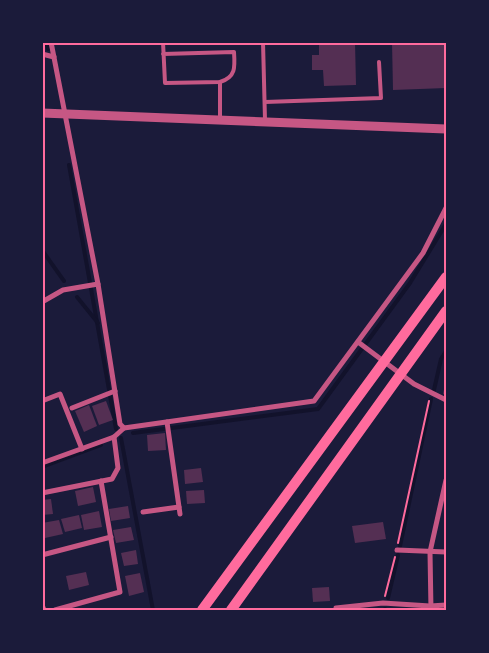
<svg xmlns="http://www.w3.org/2000/svg" width="489" height="653" font-family="'Archivo Narrow',sans-serif">
<rect width="100%" height="100%" fill="#1b1b3a"/>
<g fill="none" stroke-linecap="round" stroke-linejoin="round">
<g stroke="#12122b" stroke-width="4">
<polyline points="46,42 48,49"/>
<polyline points="69,165 116,429"/>
<polyline points="42,250 64,281"/>
<polyline points="77,297 98,323"/>
<polyline points="434,390 441,359 446,351"/>
<polyline points="133,433 318,409 410,283 446,224"/>
<polyline points="121,438 153,610"/>
<polyline points="42,467 101,445"/>
<polyline points="400,546 431,399"/>
<polyline points="388,598 398,555"/>
<polyline points="385,610 385,609"/>
</g>
</g>
<g fill="#542f53">
<polygon points="319,42 355,42 356,85 324,86 323,70 312,70 312,55 319,55"/>
<polygon points="392,42 446,42 446,88 393,90"/>
<polygon points="446,380 446,395 443,394"/>
<polygon points="106,401 113,420 99,425 92,406"/>
<polygon points="89,405 97,426 84,432 75,411"/>
<polygon points="165,433 166,450 148,451 147,435"/>
<polygon points="201,468 203,482 185,484 184,470"/>
<polygon points="93,487 96,502 78,506 75,491"/>
<polygon points="204,490 205,503 187,504 186,491"/>
<polygon points="51,499 53,514 42,515 42,500"/>
<polygon points="128,506 130,518 111,521 109,509"/>
<polygon points="99,511 102,527 84,530 81,515"/>
<polygon points="79,515 82,528 65,532 61,519"/>
<polygon points="59,520 63,534 45,538 42,523"/>
<polygon points="383,522 386,539 355,543 352,526"/>
<polygon points="131,527 134,540 116,543 113,530"/>
<polygon points="136,550 138,564 124,566 121,553"/>
<polygon points="86,572 89,585 69,590 66,576"/>
<polygon points="140,573 144,592 129,596 125,576"/>
<polygon points="329,587 330,601 313,602 312,588"/>
</g>
<g fill="none" stroke-linecap="round" stroke-linejoin="round">
<g stroke="#ff6b9d" stroke-width="2">
<polyline points="398,543 429,401"/>
<polyline points="385,596 395,557"/>
</g>
<g stroke="#c65784" stroke-width="4">
<path d="M163,42L165,83L220,82C236,77 235,67 234,52L163,54"/>
<polyline points="263,42 265,120"/>
<polyline points="220,82 220,120"/>
<polyline points="265,102 381,98 379,62"/>
</g>
<g stroke="#c65784" stroke-width="5">
<polyline points="51,42 98,284 120,424 124,428"/>
<polyline points="42,54 54,57"/>
<polyline points="42,302 63,290 98,284"/>
<polyline points="358,342 414,384 446,400"/>
<polyline points="42,401 60,394 82,449"/>
<polyline points="72,408 115,391"/>
<polyline points="167,422 180,514"/>
<polyline points="42,463 114,437 124,428 314,401 423,253 446,208"/>
<polyline points="42,493 112,479 118,468 114,437"/>
<polyline points="143,512 179,507"/>
<polyline points="397,550 446,552"/>
<polyline points="42,555 111,537"/>
<polyline points="42,605 44,610"/>
<polyline points="336,608 383,603 430,606 446,605"/>
<polyline points="55,610 120,592 101,481"/>
<polyline points="431,610 430,552 446,480"/>
</g>
<polyline stroke="#c65784" stroke-width="9" points="42,113 446,129"/>
<g stroke="#ff6b9d" stroke-width="10">
<polyline points="202,610 446,277"/>
<polyline points="231,610 446,311"/>
</g>
</g>
<rect width="489" height="653" fill="none" stroke="#1b1b3a" stroke-width="88"/>
<rect x="44" y="44" width="401" height="565" fill="none" stroke="#ff6b9d" stroke-width="2"/>
</svg>
